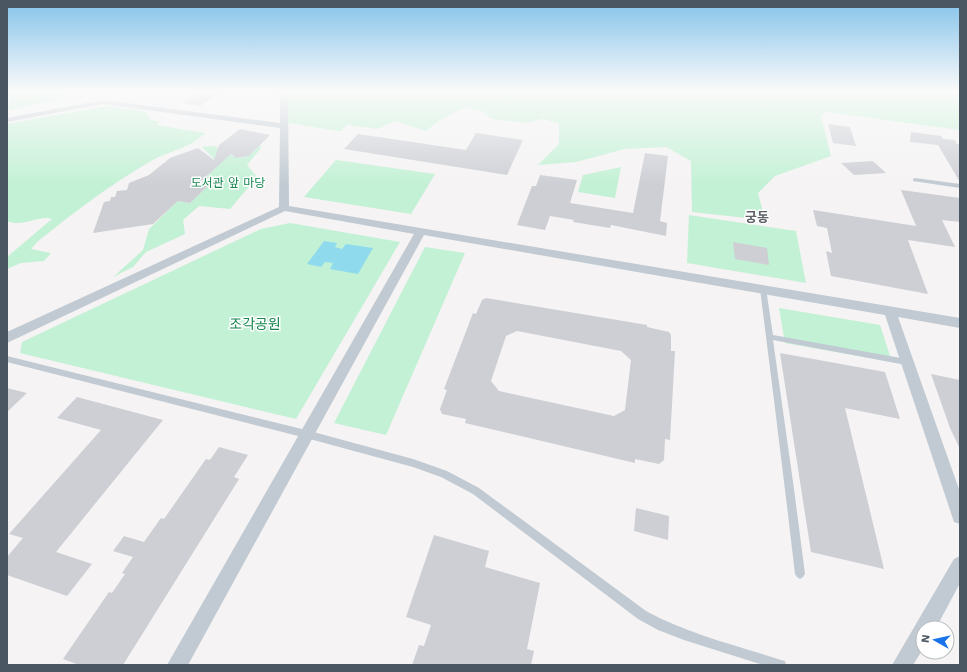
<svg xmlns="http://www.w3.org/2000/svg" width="967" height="672" font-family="'Work Sans','Noto Sans KR',sans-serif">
<rect width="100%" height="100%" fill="#f5f3f3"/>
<g fill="#c3f1d5">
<polygon points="10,91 62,91 62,99 9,110"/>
<polygon points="286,91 960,91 960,130 826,112 821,116 831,156 775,176 758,193 765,220 692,212 691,161 666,147 625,149 576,162 538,165 559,144 559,123 542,119 527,123 492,119 482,111 466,107 440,120 426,131 395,121 377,129 347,125 341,131 338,131 289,123 288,120 288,94"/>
<path d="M106,106L144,111L147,113L149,119L159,122L156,125L205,133C191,148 169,151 151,161C111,184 73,213 37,242L31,249L51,253L44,261L21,263L7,269V257L52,219C41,214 22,228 7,221V124Z"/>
<path d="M214,146C235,157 240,165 259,146L262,147L247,165L257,177L230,209L199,206L183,220L185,234L146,252L133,267L113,277L143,250L149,229L178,201L190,203L209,185L200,184L219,164L202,147Z"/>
<polygon points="336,160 435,174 411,214 304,197"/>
<polygon points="621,167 615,198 578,192 583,175"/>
<polygon points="689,215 796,231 806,283 687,263"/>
<polygon points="290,223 400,242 296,419 20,353 22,342 261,229"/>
<polygon points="425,247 465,253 386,435 334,423"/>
<polygon points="779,308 880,325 892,362 785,343"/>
</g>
<polygon fill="#90daee" points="324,241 337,243 335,247 342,249 346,244 373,248 358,274 330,269 333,263 325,262 321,267 307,264"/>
<g fill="#cdcfd5" fill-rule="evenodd">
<polygon points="200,91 221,91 200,106 182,103"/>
<polygon points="828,124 850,127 856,146 833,143"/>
<polygon points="240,129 270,135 249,156 236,158 231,154 199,183 209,185 190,203 178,201 153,224 93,233 104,202 110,201 111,197 115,197 117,191 127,190 129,183 149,175 170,158 198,148 214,160 219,145"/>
<polygon points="911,132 941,136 943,139 955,140 957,144 960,144 960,182 938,145 910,142"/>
<polygon points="476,133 523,140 507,175 344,149 358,134 466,150"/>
<polygon points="645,153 668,156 660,221 667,223 666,236 611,225 610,228 573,222 574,220 550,216 545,230 517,225 532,186 536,186 540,175 577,180 570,203 633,213"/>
<polygon points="873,161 886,173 854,175 841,163"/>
<polygon points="901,190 960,198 960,222 942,220 955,247 908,240 928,294 831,276 826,251 832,253 827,228 817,226 813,210 916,226"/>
<polygon points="733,242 767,248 769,265 735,259"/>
<path d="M486,298L647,325V327L669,332L671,335V351H675L670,440L665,439L664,460L659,464L635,459V463L465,423L466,419L442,414L440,409L447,390L444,389L473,313L476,314L482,300ZM517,331L621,351L631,360L625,410L614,416L499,391L491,381L506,336Z"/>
<polygon points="780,353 885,372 900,419 845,408 884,569 811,552"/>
<polygon points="931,374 960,380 960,449 950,428"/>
<polygon points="7,388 27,393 7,412"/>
<polygon points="77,397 163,420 56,552 92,564 67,596 7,575 7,557 23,538 9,534 101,430 57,418"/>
<polygon points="219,447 248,455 234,477 239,479 123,665 79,665 63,659 109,592 112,593 125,574 122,573 133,557 113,551 124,536 144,542 161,518 164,519 206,459 210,460"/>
<polygon points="636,508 669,516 668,540 634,531"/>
<polygon points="434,535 489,551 485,567 540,583 527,649 534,651 531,665 412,665 419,645 424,646 431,625 406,617"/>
</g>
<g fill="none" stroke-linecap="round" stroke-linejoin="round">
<g fill="#c1cad2" fill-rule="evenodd">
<polygon points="915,178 960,184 960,188 913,181 913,179"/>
<path d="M761,287H763L766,289L773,335L906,359L909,360L910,362L909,364L906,365L773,340L794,489L805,574L803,577L800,579L797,577L795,574C784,479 772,384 760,289Z"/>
<path d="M7,356L306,430L413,459L447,471L479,488L646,611C688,634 735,645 781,660L785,661L786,665H763L684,640L658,630L638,619L473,494L441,477L413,467L306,438L7,362Z"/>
</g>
<g fill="#c1cad2" fill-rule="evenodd">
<polygon points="276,91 284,91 288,100 289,206 960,318 960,328 898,317 960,492 960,524 954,522 885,315 424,235 188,665 167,665 414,234 285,211 7,343 7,332 279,207 280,128 103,104 7,122 7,118 103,100 280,123 280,100"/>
<polygon points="960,556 960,583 936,628 923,628 923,649 913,665 892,665 954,559"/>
</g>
</g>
<linearGradient id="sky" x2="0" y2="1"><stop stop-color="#85c3ea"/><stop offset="0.49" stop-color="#fafafa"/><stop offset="1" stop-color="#fafafa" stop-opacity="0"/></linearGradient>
<rect width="967" height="185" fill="url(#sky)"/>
<g text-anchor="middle" stroke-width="3" stroke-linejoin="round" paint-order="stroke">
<g font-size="12" fill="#17864f" stroke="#fff">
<text x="228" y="187">도서관 앞 마당</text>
</g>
<g font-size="13" font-weight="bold" fill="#5f6368" stroke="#fff">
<text x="757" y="222">궁동</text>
</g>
<g font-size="14" fill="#17864f" stroke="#fff">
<text x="255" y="329">조각공원</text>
</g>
</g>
<rect width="967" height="672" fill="none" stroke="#4a5661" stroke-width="16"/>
<g transform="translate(935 640) rotate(278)"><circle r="19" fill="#ffffff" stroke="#b7bbc0"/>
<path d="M0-3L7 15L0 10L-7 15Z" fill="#1a73e8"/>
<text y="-6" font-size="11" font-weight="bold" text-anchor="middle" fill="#4a5661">N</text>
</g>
</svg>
